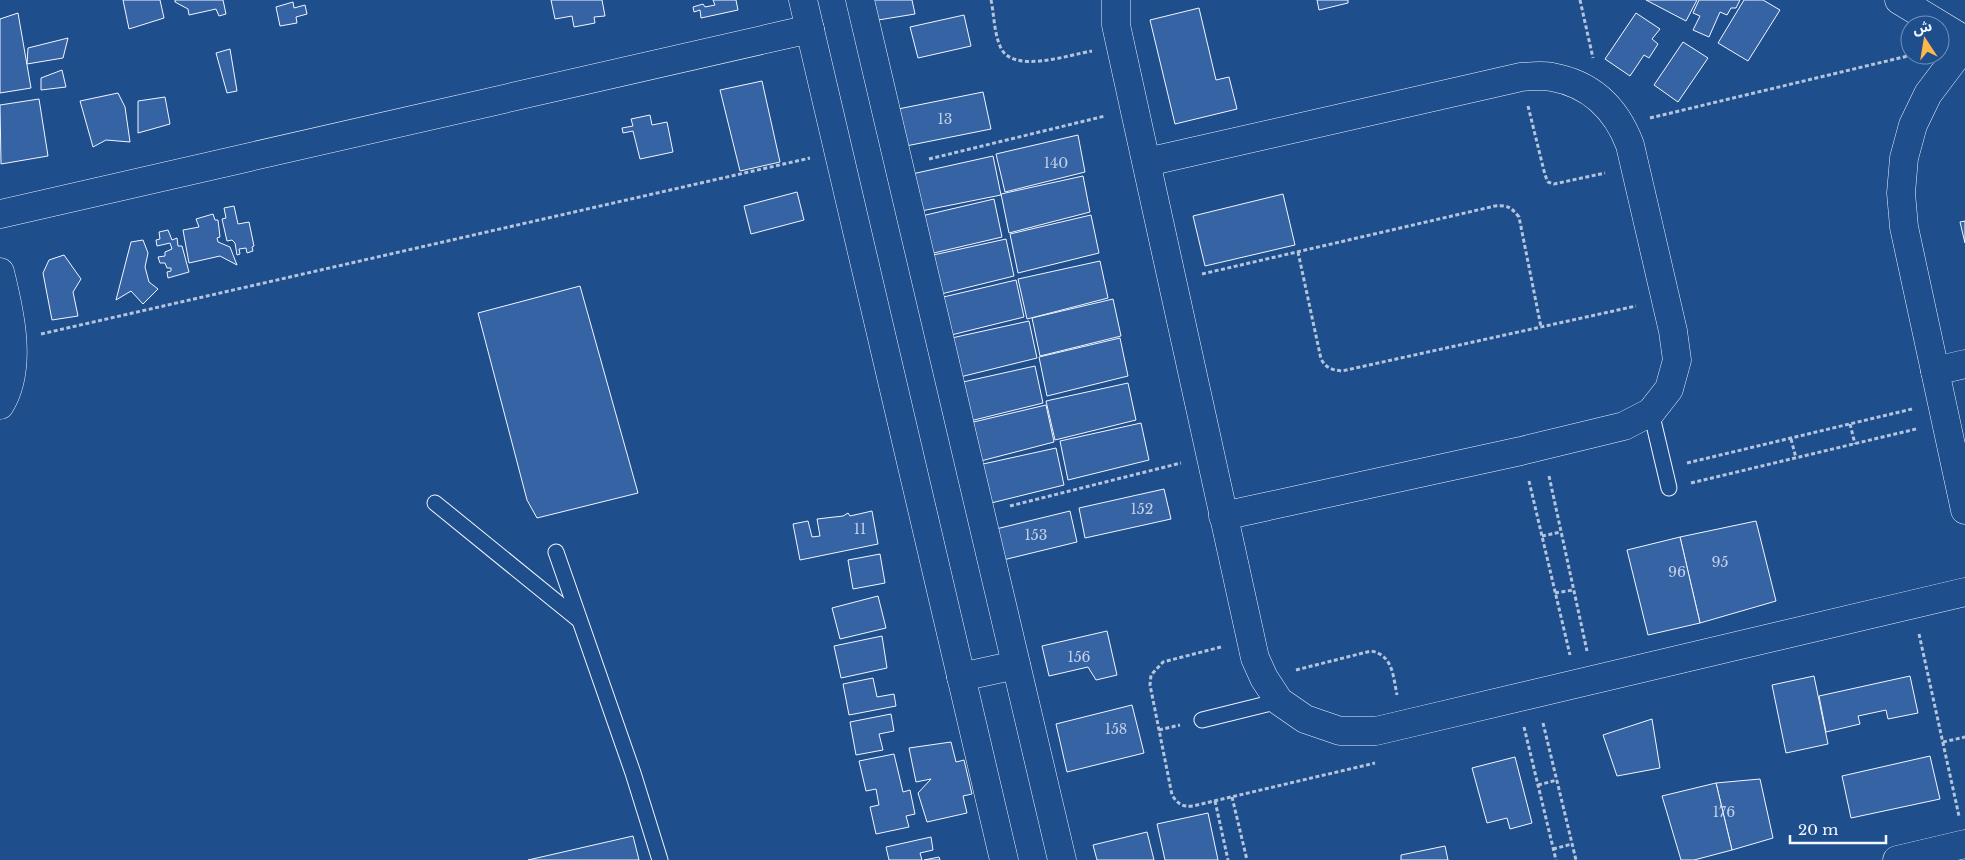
<svg xmlns="http://www.w3.org/2000/svg" width="1965" height="860" font-family="'Libre Baskerville','Noto Sans Arabic',serif">
<rect width="100%" height="100%" fill="#1f4e8c"/>
<g fill="#3563a3" stroke="#f2f6ff">
<polygon points="123,0 160,0 164,18 129,29"/>
<polygon points="175,0 223,0 226,14 219,16 216,9 189,15 188,9 175,2"/>
<polygon points="551,0 602,0 605,16 594,17 595,23 574,27 572,16 555,19"/>
<polygon points="713,0 736,0 738,10 701,18 700,10 694,12 693,7 703,4 705,7 715,5"/>
<polygon points="869,0 912,0 915,14 872,21"/>
<polygon points="1317,0 1348,0 1348,3 1319,10"/>
<polygon points="1646,0 1697,0 1686,21"/>
<polygon points="1699,0 1740,0 1736,8 1731,8 1727,15 1720,12 1709,37 1693,30 1700,16 1693,13"/>
<polygon points="1744,0 1763,0 1780,10 1748,61 1718,43"/>
<polygon points="293,2 294,8 305,5 307,14 296,17 297,23 280,26 276,7"/>
<polygon points="1199,8 1216,80 1229,77 1237,109 1175,124 1150,20"/>
<polygon points="18,13 31,88 0,93 0,19"/>
<polygon points="1636,13 1660,29 1652,39 1658,44 1649,58 1644,55 1630,76 1605,59"/>
<polygon points="964,15 971,46 918,58 910,27"/>
<polygon points="68,38 63,58 27,64 28,48"/>
<polygon points="1683,42 1708,58 1678,102 1654,85"/>
<polygon points="230,49 237,91 227,93 216,53"/>
<polygon points="62,70 66,87 41,90 41,78"/>
<polygon points="762,81 780,162 740,171 720,90"/>
<polygon points="983,92 991,129 906,146 898,109"/>
<polygon points="118,93 125,107 130,142 106,140 93,147 80,101"/>
<polygon points="165,97 170,124 138,133 138,101"/>
<polygon points="39,99 48,156 1,164 0,105"/>
<polygon points="650,115 652,125 667,122 673,152 640,159 633,131 623,133 622,128 633,126 631,119"/>
<polygon points="1078,135 1085,172 1005,192 996,154"/>
<polygon points="993,156 1001,195 911,213 903,176"/>
<polygon points="1083,176 1090,212 1009,233 1001,194"/>
<polygon points="797,192 804,220 751,234 744,206"/>
<polygon points="1283,194 1295,245 1205,266 1193,216"/>
<polygon points="994,199 1002,237 921,256 913,218"/>
<polygon points="234,206 238,224 249,222 254,246 252,247 253,251 247,253 246,248 239,249 240,254 237,255 235,243 232,240 227,241 222,219 226,218 224,208"/>
<polygon points="213,214 215,220 218,220 220,237 217,238 218,242 230,247 237,265 220,256 189,263 183,230 199,227 196,219"/>
<polygon points="1091,215 1099,253 1018,273 1010,234"/>
<polygon points="1965,221 1965,243 1960,222"/>
<polygon points="168,230 172,240 177,238 178,246 182,246 189,272 168,278 167,272 171,271 171,268 167,268 165,263 160,263 158,257 165,256 165,252 172,249 170,243 157,246 156,240 160,239 159,232"/>
<polygon points="1006,239 1014,276 933,296 924,257"/>
<polygon points="143,240 148,253 145,267 149,282 158,289 143,304 131,291 116,300 131,242"/>
<polygon points="64,255 81,279 73,292 78,316 52,320 43,273 49,260"/>
<polygon points="1100,261 1108,298 1027,319 1018,279"/>
<polygon points="1016,280 1024,317 943,337 935,299"/>
<polygon points="580,286 638,493 537,518 527,500 478,313"/>
<polygon points="1113,299 1121,336 1040,356 1032,318"/>
<polygon points="1029,321 1037,358 956,378 947,339"/>
<polygon points="1120,338 1128,376 1047,396 1039,357"/>
<polygon points="1035,366 1043,403 962,423 954,384"/>
<polygon points="1128,383 1136,420 1055,440 1046,401"/>
<polygon points="1046,405 1054,442 973,463 965,424"/>
<polygon points="1141,423 1149,460 1068,480 1060,441"/>
<polygon points="1056,448 1064,485 983,505 974,466"/>
<polygon points="1164,489 1171,519 1085,538 1079,508"/>
<polygon points="872,511 878,544 800,560 793,524 808,521 812,537 820,536 817,519 843,516 848,513 850,516"/>
<polygon points="1070,511 1077,542 1003,560 996,529"/>
<polygon points="1756,521 1776,601 1700,623 1680,537"/>
<polygon points="1680,537 1700,623 1648,635 1627,550"/>
<polygon points="880,554 885,583 853,589 848,560"/>
<polygon points="878,596 886,628 840,639 832,608"/>
<polygon points="1107,631 1117,675 1096,680 1088,667 1049,676 1042,646"/>
<polygon points="882,636 887,668 841,678 834,646"/>
<polygon points="1814,676 1828,744 1786,753 1772,685"/>
<polygon points="1910,676 1918,713 1888,719 1886,710 1858,716 1860,724 1826,732 1819,696"/>
<polygon points="873,678 877,697 894,694 896,706 849,715 843,684"/>
<polygon points="1132,705 1144,753 1067,772 1056,724"/>
<polygon points="891,714 894,731 879,734 883,750 856,755 850,722"/>
<polygon points="1652,719 1660,768 1617,776 1603,735"/>
<polygon points="951,742 956,762 964,760 972,794 963,796 967,813 927,822 918,793 931,779 916,782 909,748"/>
<polygon points="894,754 903,792 910,790 915,814 906,816 909,827 876,834 870,807 879,805 876,789 866,791 859,761"/>
<polygon points="1930,756 1940,799 1851,818 1842,776"/>
<polygon points="1515,757 1532,823 1510,829 1507,818 1487,823 1472,768"/>
<polygon points="1760,779 1773,838 1732,850 1716,783"/>
<polygon points="1716,783 1732,850 1694,860 1681,860 1662,796"/>
<polygon points="1208,813 1218,860 1165,860 1157,824"/>
<polygon points="1147,832 1154,860 1097,860 1093,845"/>
<polygon points="633,836 639,860 528,860"/>
<polygon points="931,837 933,850 920,853 922,860 889,860 886,847"/>
<polygon points="1445,846 1448,860 1401,860 1401,855"/>
<polygon points="939,857 940,860 924,860"/>
</g>
<g fill="none" stroke-linecap="round" stroke-linejoin="round">
<g stroke="#f2f6ff" stroke-width="17">
<g id="lane">
<polyline points="1651,412 1669,488"/>
<polyline points="435,503 579,620"/>
<polyline points="556,552 633,773 660,860"/>
<polyline points="1202,720 1279,701"/>
</g>
</g>
<g stroke="#f2f6ff" stroke-width="29">
<g id="street">
<polyline points="803,0 1004,860"/>
<polyline points="860,0 1062,860"/>
<polyline points="1116,0 1116,25 1255,658 1264,678 1279,701 1305,719 1340,731 1376,731 1965,592"/>
<polyline points="1899,0 1965,40"/>
<polyline points="1965,45 1928,94 1913,125 1904,158 1901,193 1904,227 1965,510"/>
<path d="M1147,162L1521,77C1531,76 1543,75 1552,77C1591,84 1616,108 1630,145L1673,331L1677,360L1669,389L1651,412L1624,426L1521,451L1223,516"/>
<polyline points="0,214 810,29"/>
<path d="M0,272C10,312 23,368 0,405"/>
<polyline points="1935,371 1965,364"/>
<polyline points="961,677 1016,665"/>
<polyline points="1897,860 1965,844"/>
</g>
</g>
<g stroke="#b3c4dc" stroke-width="3" stroke-dasharray="4 2.5" stroke-linecap="butt">
<path d="M991,0C994,14 994,32 1000,46C1011,75 1068,55 1092,51"/>
<polyline points="1580,0 1593,58"/>
<polyline points="1528,106 1545,175 1548,182 1554,184 1605,173"/>
<polyline points="1650,118 1912,55"/>
<polyline points="929,159 1105,116"/>
<path d="M1298,252L1321,359C1326,368 1332,370 1342,371L1636,306"/>
<path d="M1202,274L1495,206C1508,205 1511,207 1519,217L1541,327"/>
<polyline points="41,334 810,158"/>
<polyline points="1850,424 1855,444"/>
<polyline points="1791,439 1796,458"/>
<polyline points="1687,463 1912,409"/>
<polyline points="1549,476 1587,651"/>
<polyline points="1529,481 1570,655"/>
<polyline points="1691,483 1916,429"/>
<polyline points="1010,506 1181,463"/>
<polyline points="1542,536 1561,532"/>
<polyline points="1555,593 1573,590"/>
<polyline points="1919,634 1959,816"/>
<path d="M1221,647L1163,662L1151,675L1150,685L1172,795C1178,804 1182,807 1193,806L1375,763"/>
<path d="M1296,670L1371,651C1393,655 1393,676 1397,695"/>
<polyline points="1543,723 1576,860"/>
<polyline points="1524,727 1556,860"/>
<polyline points="1159,730 1180,725"/>
<polyline points="1943,742 1965,737"/>
<polyline points="1538,785 1557,780"/>
<polyline points="1232,797 1247,860"/>
<polyline points="1215,801 1228,860"/>
<polyline points="1553,849 1572,844"/>
</g>
<use href="#lane" stroke="#1f4e8c" stroke-width="15"/>
<use href="#street" stroke="#1f4e8c" stroke-width="28"/>
</g>
<g text-anchor="middle" stroke-width="4" stroke-linejoin="round" paint-order="stroke">
<g font-size="14" fill="#c3d1e8">
<text x="945" y="124">13</text>
<text x="1056" y="168">140</text>
<text x="1142" y="514">152</text>
<text x="860" y="534">11</text>
<text x="1036" y="540">153</text>
<text x="1720" y="567">95</text>
<text x="1677" y="577">96</text>
<text x="1079" y="662">156</text>
<text x="1116" y="734">158</text>
<text x="1724" y="817">176</text>
</g>
</g>
<g transform="translate(1925 40) rotate(348)"><circle r="24" fill="#1f4e8c" stroke="#7391ba"/>
<path d="M0-4L9 19L0 12L-9 19Z" fill="#ffb74d"/>
<text y="-8" font-size="14" font-weight="bold" text-anchor="middle" fill="#f2f6ff">ش</text>
</g>
<path d="M1790 835v8h96v-8" fill="none" stroke="#f2f6ff" stroke-width="2.5"/>
<text x="1798" y="835" font-size="15" fill="#f2f6ff" stroke="#1f4e8c" stroke-width="4" paint-order="stroke">20 m</text>
</svg>
